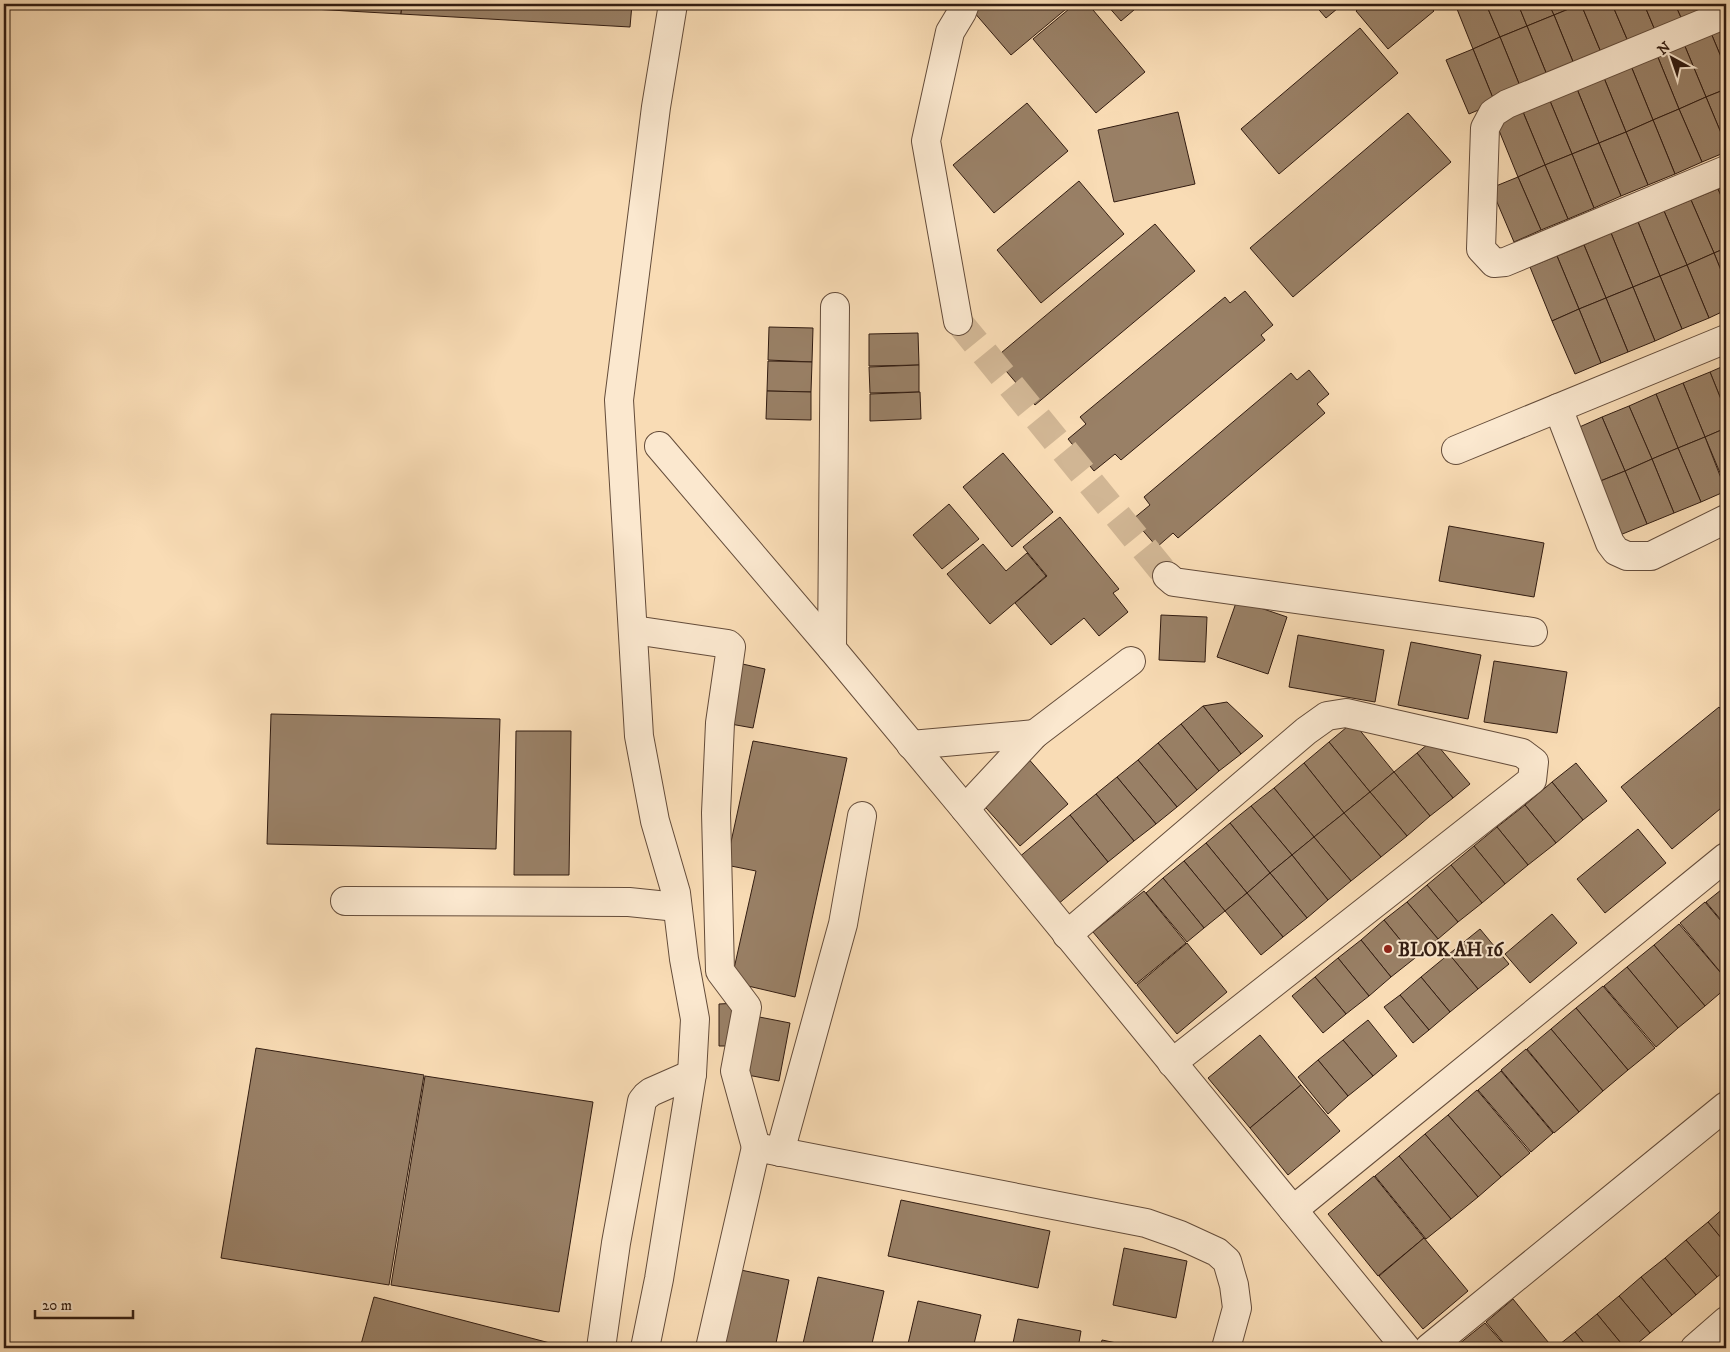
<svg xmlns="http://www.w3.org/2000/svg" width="1730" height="1352" font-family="'IM FELL DW Pica',serif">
<rect width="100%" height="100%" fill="#f9dcb5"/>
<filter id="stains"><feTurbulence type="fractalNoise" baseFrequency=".004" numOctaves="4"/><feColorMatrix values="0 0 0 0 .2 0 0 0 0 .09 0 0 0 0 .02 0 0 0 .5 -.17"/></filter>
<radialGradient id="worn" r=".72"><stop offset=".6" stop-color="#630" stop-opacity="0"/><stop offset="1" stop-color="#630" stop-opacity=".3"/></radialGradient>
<g fill="#998066" stroke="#321c11">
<polygon points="296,4 402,4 401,14 295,8"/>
<polygon points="402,4 632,4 630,27 401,14"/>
<polygon points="981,4 1072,4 1011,55 973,11"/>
<polygon points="1075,4 1088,4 1145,72 1096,113 1033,39"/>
<polygon points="1106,4 1141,4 1121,21"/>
<polygon points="1314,4 1343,4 1326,18"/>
<polygon points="1364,4 1428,4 1434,11 1388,49 1356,11"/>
<polygon points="1455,4 1486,4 1500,37 1473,49"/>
<polygon points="1486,4 1518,4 1527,26 1500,37"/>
<polygon points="1518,4 1549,4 1554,15 1527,26"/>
<polygon points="1549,4 1581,4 1554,15"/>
<polygon points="1581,4 1603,57 1576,69 1554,15"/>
<polygon points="1581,4 1612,4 1630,46 1603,57"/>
<polygon points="1612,4 1644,4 1657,35 1630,46"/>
<polygon points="1644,4 1675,4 1684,24 1657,35"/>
<polygon points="1675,4 1707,4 1711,12 1684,24"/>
<polygon points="1554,15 1576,69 1549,80 1527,26"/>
<polygon points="1527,26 1549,80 1522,91 1500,37"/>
<polygon points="1726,26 1726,69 1711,33"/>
<polygon points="1360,28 1398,73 1279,174 1241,129"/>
<polygon points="1711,33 1726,69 1726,89 1706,97 1684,44"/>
<polygon points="1500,37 1522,91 1495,103 1473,49"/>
<polygon points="1684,44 1706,97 1679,109 1657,55"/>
<polygon points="1473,49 1495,103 1469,114 1446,60"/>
<polygon points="1657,55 1679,109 1653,120 1631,66"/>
<polygon points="1631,66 1653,120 1626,132 1604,78"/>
<polygon points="1604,78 1626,132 1599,143 1577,89"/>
<polygon points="1577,89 1599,143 1572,154 1550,101"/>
<polygon points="1726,89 1726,145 1706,97"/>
<polygon points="1706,97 1726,145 1726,152 1702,162 1679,109"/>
<polygon points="1550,101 1572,154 1545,165 1523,112"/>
<polygon points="1027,103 1068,151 994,213 953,165"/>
<polygon points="1679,109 1702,162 1675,174 1653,120"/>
<polygon points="1178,112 1195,184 1114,202 1098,130"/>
<polygon points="1523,112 1545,165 1518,177 1496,123"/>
<polygon points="1408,113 1451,162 1293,297 1250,248"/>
<polygon points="1653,120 1675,174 1648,185 1626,132"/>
<polygon points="1626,132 1648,185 1621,196 1599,143"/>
<polygon points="1599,143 1621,196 1594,208 1572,154"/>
<polygon points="1572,154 1594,208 1568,219 1545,165"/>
<polygon points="1545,165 1568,219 1541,230 1518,177"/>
<polygon points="1518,177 1541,230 1514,242 1491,188"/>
<polygon points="1079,181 1124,234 1041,303 997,250"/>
<polygon points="1726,185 1726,208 1718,189"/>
<polygon points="1718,189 1726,208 1726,248 1714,253 1691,200"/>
<polygon points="1691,200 1714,253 1687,265 1664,211"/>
<polygon points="1664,211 1687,265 1660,276 1638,222"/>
<polygon points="1638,222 1660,276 1633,287 1611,233"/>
<polygon points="1155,224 1195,271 1035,405 995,358"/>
<polygon points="1611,233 1633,287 1606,298 1584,245"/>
<polygon points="1584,245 1606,298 1579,309 1557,256"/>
<polygon points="1726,248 1726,283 1714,253"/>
<polygon points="1714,253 1726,283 1726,310 1709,318 1687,265"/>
<polygon points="1557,256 1579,309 1552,321 1530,267"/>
<polygon points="1687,265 1709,318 1682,329 1660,276"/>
<polygon points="1660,276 1682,329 1655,341 1633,287"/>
<polygon points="1633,287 1655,341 1628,352 1606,298"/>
<polygon points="1245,291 1273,325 1261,335 1265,340 1121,460 1115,454 1094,471 1068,439 1086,424 1080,417 1225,297 1230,303"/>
<polygon points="1606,298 1628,352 1601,363 1579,309"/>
<polygon points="1579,309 1601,363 1575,374 1552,321"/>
<polygon points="769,327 813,328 812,362 768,360"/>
<polygon points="918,333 919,365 869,366 869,334"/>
<polygon points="768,361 812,362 811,392 767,391"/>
<polygon points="919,365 919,392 870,393 869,367"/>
<polygon points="1726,365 1726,412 1710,372"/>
<polygon points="1309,370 1329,394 1317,404 1325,413 1178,538 1173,533 1157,547 1133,519 1150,505 1144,497 1291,373 1297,380"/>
<polygon points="1710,372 1726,412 1726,428 1705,437 1683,383"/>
<polygon points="1683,383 1705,437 1678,448 1656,394"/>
<polygon points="767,391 811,392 811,420 766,419"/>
<polygon points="920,392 921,419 870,421 870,394"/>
<polygon points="1656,394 1678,448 1652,459 1629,406"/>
<polygon points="1629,406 1652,459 1625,471 1602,417"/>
<polygon points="1602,417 1625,471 1598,482 1575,429"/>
<polygon points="1726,428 1726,487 1705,437"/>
<polygon points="1705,437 1726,491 1701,502 1678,448"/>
<polygon points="1678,448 1701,502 1674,513 1652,459"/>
<polygon points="1003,453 1053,512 1012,547 963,487"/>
<polygon points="1652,459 1674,513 1647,524 1625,471"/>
<polygon points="1625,471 1647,524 1620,535 1598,482"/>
<polygon points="949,504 979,539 942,569 913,535"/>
<polygon points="1060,517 1119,589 1113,593 1128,612 1099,636 1084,618 1051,645 1015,603 1047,576 1023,547"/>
<polygon points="1449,526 1544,543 1534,597 1439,581"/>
<polygon points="983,544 1006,571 1027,553 1046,576 990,624 947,574"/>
<polygon points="1237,600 1287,617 1268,674 1217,657"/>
<polygon points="1161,615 1207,617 1205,662 1159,660"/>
<polygon points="1298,635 1384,650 1375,702 1289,687"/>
<polygon points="1411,642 1481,655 1468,719 1398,705"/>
<polygon points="1494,661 1567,672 1557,733 1484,722"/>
<polygon points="738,663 765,669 753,728 725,723"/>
<polygon points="1227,702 1263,736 1241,754 1203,706"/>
<polygon points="1203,706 1241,754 1219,771 1181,724"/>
<polygon points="1719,707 1726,716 1726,804 1672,849 1621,787"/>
<polygon points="271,714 500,719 496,849 267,844"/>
<polygon points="1353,722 1394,772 1370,792 1329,742"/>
<polygon points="1181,724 1219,771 1197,790 1158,743"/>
<polygon points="516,731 571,731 569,875 514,875"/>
<polygon points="1433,740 1470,784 1453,798 1417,753"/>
<polygon points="753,741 847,758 795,997 731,982 756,871 726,865"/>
<polygon points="1329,742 1370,792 1344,813 1304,763"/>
<polygon points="1158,743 1197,790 1177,807 1138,760"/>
<polygon points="1417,753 1453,798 1430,816 1394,772"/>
<polygon points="1026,756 1068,804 1020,846 978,799"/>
<polygon points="1138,760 1177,807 1156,824 1117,777"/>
<polygon points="1304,763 1344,813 1314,837 1274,788"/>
<polygon points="1576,763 1607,801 1583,820 1552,782"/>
<polygon points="1394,772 1430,816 1407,836 1370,792"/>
<polygon points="1117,777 1156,824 1134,841 1096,794"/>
<polygon points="1552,782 1583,820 1556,843 1525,805"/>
<polygon points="1274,788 1314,837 1292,855 1251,806"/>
<polygon points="1370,792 1407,836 1381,857 1344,813"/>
<polygon points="1096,794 1134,841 1108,862 1070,815"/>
<polygon points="1525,805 1556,843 1528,865 1497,827"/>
<polygon points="1251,806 1292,855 1270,873 1230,823"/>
<polygon points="1344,813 1381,857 1351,881 1314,837"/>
<polygon points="1070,815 1108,862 1057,905 1018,858"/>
<polygon points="1230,823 1270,873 1247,893 1206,843"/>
<polygon points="1497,827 1528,865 1505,884 1474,846"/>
<polygon points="1638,829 1666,863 1605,913 1577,879"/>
<polygon points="1314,837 1351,881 1328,900 1292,855"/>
<polygon points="1206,843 1247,893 1225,911 1184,861"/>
<polygon points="1474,846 1505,884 1482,903 1451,865"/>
<polygon points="1292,855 1328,900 1307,918 1270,873"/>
<polygon points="1184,861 1225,911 1204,928 1163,878"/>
<polygon points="1451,865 1482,903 1458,922 1427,885"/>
<polygon points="1270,873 1307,918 1283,937 1247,893"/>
<polygon points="1163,878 1204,928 1187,942 1146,893"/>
<polygon points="1427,885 1458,922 1438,939 1407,902"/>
<polygon points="1726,886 1726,926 1706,902"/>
<polygon points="1144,891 1186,943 1136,984 1093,932"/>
<polygon points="1247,893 1283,937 1261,955 1225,911"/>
<polygon points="1407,902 1438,939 1415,958 1384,920"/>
<polygon points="1705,902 1726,927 1726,979 1680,923"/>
<polygon points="1552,914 1577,943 1530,983 1505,954"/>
<polygon points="1384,920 1415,958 1391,977 1361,940"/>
<polygon points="1679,924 1726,979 1726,988 1705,1006 1654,945"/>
<polygon points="1480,929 1509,964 1478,989 1449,954"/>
<polygon points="1361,940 1391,977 1369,996 1338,958"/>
<polygon points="1187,943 1227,992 1177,1034 1137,985"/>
<polygon points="1654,945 1705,1006 1678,1028 1627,967"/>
<polygon points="1449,954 1478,989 1450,1012 1421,977"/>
<polygon points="1338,958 1369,996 1346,1014 1315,977"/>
<polygon points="1627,967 1678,1028 1656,1047 1604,986"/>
<polygon points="1315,977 1346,1014 1323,1033 1292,996"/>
<polygon points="1421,977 1450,1012 1429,1030 1400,995"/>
<polygon points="1603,986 1655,1048 1628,1070 1576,1008"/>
<polygon points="1400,995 1429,1030 1413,1043 1384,1007"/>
<polygon points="739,1003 739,1046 719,1046 719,1004"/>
<polygon points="1576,1008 1628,1070 1603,1091 1551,1029"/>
<polygon points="749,1015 790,1023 779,1081 737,1073"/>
<polygon points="1368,1020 1397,1056 1373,1076 1343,1040"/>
<polygon points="1551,1029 1603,1091 1579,1112 1527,1049"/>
<polygon points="1260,1035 1301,1085 1250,1128 1208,1078"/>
<polygon points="1343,1040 1373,1076 1348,1096 1318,1060"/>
<polygon points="256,1048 424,1075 389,1285 221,1258"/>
<polygon points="1526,1049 1579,1112 1554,1133 1501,1070"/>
<polygon points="1318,1060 1348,1096 1328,1114 1298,1077"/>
<polygon points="1501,1071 1553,1133 1531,1152 1478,1090"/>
<polygon points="425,1076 593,1102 559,1312 391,1285"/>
<polygon points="1301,1085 1340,1131 1288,1175 1250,1128"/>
<polygon points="1477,1090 1530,1153 1501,1177 1448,1115"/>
<polygon points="1448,1115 1501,1177 1478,1197 1425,1134"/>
<polygon points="1425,1134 1478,1197 1451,1219 1399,1156"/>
<polygon points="1399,1156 1451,1219 1426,1239 1375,1176"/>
<polygon points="1374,1176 1424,1238 1378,1276 1328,1214"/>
<polygon points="901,1200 1050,1231 1038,1288 888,1256"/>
<polygon points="1726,1206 1726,1244 1708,1222"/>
<polygon points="1708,1222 1726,1244 1726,1270 1717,1277 1686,1240"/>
<polygon points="1424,1238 1468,1291 1423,1329 1379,1276"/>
<polygon points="1686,1240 1717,1277 1696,1295 1665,1258"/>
<polygon points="1124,1248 1187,1261 1176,1318 1113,1305"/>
<polygon points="1665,1258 1696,1295 1672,1315 1641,1277"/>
<polygon points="736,1269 789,1280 775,1348 719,1348"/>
<polygon points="818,1277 884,1291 871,1348 802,1348"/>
<polygon points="1641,1277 1672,1315 1650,1333 1619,1296"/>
<polygon points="1619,1296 1650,1333 1632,1348 1625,1348 1597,1314"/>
<polygon points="374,1297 569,1348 360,1348"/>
<polygon points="1513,1299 1553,1348 1508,1348 1486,1322"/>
<polygon points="918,1301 981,1315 973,1348 907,1348"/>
<polygon points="1597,1314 1625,1348 1588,1348 1575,1332"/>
<polygon points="1018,1319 1081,1331 1078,1348 1012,1348"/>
<polygon points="1485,1323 1507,1348 1454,1348"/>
<polygon points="1575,1332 1588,1348 1555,1348"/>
<polygon points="1102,1340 1141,1348 1100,1348"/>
</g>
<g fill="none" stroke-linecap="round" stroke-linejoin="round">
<polyline stroke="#d1b694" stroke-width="28" stroke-dasharray="28 14" stroke-linecap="butt" points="958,321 1167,576"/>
<g stroke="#644c3a" stroke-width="30">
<g id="minor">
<polyline points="1726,14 1507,104 1493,113 1485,128 1481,249 1494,263 1505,262 1726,170"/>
<polyline points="958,321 926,141 950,32 962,12 965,4"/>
<polyline points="1558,408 1610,543 1616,551 1627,556 1651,556 1726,519"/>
<polyline points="659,446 832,649 965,809 1406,1348"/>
<polyline points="1456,450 1726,339"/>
<polyline points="1167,576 1174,582 1533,632"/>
<polyline points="634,630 728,644 731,647 720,723 716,813 720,971 747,1007 735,1071 756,1147"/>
<polyline points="832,649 835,307"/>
<polyline points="911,745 1035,734"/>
<polyline points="965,809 1035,734 1131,661"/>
<polyline points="345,901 629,902 677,907"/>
<polyline points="1067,935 1306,731 1327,716 1346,713 1522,753 1534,762 1532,780 1172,1063"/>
<polyline points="780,1152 843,924 862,816"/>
<polyline points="1293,1210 1726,857"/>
<polyline points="601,1348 616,1243 642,1101 646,1096 651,1092 692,1074"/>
<polyline points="645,1348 659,1279 692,1074 695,1019 684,959 676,893 655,821 639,736 619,400 656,107 673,4"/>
<polyline points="710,1348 756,1147 1146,1223 1180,1235 1217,1252 1227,1261 1234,1285 1237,1308 1226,1348"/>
<polyline points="1429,1348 1726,1106"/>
<polyline points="1695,1348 1726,1321"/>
</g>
</g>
<use href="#minor" stroke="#fbe8cf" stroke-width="28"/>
</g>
<circle fill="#8f2418" stroke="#fbe8cf" stroke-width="2" cx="1388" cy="949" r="5"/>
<g text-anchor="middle" stroke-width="4" stroke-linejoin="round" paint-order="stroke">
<g font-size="19" font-weight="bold" fill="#321c11" stroke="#fbe8cf" text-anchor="start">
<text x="1398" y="956">BLOK AH 16</text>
</g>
</g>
<rect width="1730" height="1352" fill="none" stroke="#f9dcb5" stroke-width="20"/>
<rect x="5" y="5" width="1720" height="1342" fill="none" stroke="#321c11" stroke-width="2.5"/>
<rect x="10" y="10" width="1710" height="1332" fill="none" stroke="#321c11"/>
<g transform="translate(1672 58) rotate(320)" stroke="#fbe8cf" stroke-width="4" paint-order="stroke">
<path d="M0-4L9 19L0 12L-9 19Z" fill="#321c11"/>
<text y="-8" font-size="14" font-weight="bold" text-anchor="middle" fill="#321c11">N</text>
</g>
<path d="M35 1310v8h98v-8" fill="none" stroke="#321c11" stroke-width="2.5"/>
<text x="42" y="1310" font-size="15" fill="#321c11" stroke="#fbe8cf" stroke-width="4" paint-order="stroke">20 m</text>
<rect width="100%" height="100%" filter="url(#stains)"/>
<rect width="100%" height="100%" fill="url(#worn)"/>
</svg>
